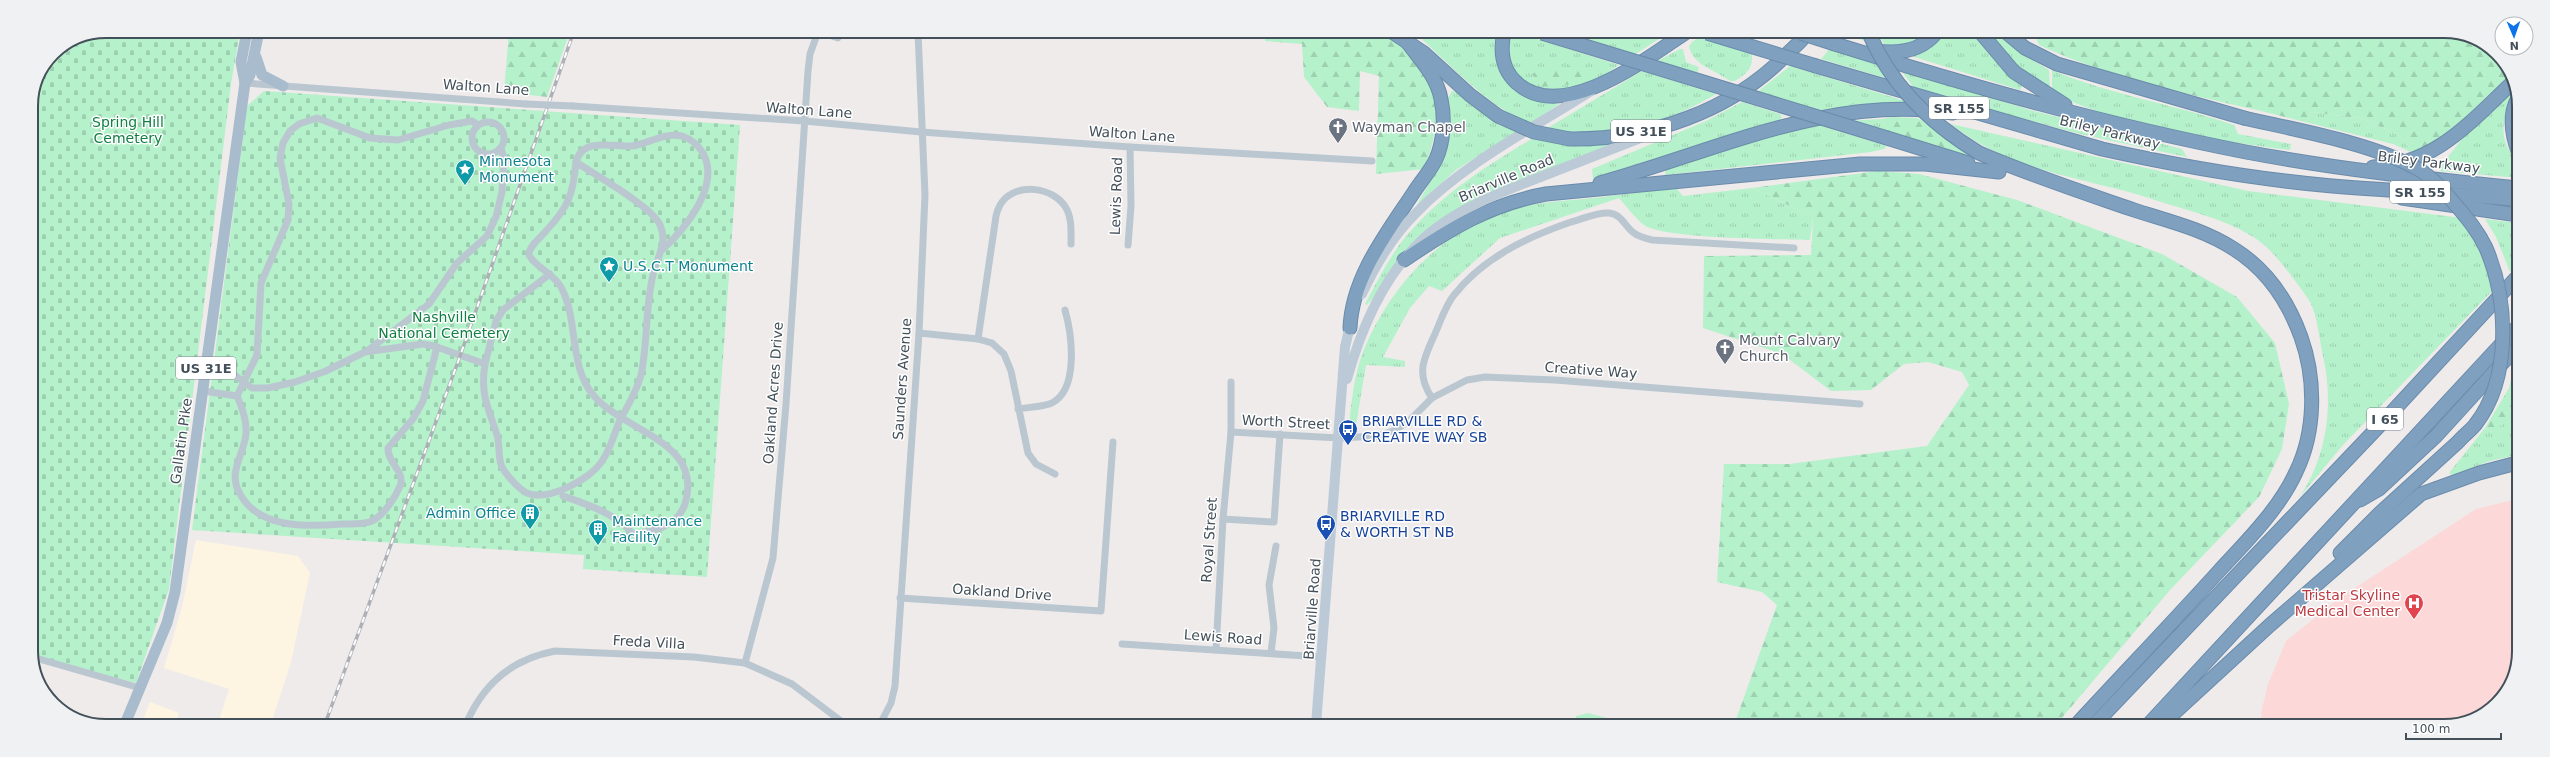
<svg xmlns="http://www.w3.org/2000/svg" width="2550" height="757" font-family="'DejaVu Sans',sans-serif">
<defs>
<pattern id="grass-tufts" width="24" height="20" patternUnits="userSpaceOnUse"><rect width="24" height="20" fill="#b5f1ca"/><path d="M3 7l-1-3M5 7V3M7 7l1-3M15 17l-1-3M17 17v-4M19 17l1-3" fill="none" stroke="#9dd0b0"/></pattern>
<pattern id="forest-firs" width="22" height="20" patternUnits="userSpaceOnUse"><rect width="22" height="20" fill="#b5f1ca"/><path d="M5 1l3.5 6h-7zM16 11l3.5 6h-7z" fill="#9dd0b0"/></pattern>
<pattern id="cemetery-stones" width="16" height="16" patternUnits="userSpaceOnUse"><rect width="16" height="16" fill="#b5f1ca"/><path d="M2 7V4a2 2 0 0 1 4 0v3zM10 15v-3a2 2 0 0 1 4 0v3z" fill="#9dd0b0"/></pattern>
</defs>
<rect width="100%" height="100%" fill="#efebeb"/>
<g fill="#fdf4e1">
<polygon points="196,540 298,556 310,573 291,662 271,724 218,724 229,689 164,668 182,607"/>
<polygon points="150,702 179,713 176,724 141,724"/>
</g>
<polygon fill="#fcd9d8" points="2517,499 2516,670 2490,710 2444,726 2262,726 2261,713 2268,684 2286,641 2338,599 2476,509"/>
<g fill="url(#grass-tufts)">
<path d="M1414,32H1501L1499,50L1533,99L1559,104L1530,124C1486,105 1450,64 1414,32Z"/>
<path d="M1511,32H1515L1619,65C1608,72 1594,84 1582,88C1576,90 1543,92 1539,91C1517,82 1501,55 1511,32Z"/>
<polygon points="1560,33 1663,33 1665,35 1634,55"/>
<polygon points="1840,33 1864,33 1868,42"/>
<path d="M1878,33H1930C1915,42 1904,47 1885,46Z"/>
<polygon points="1942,33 1973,33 2000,67 2022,86 2020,90 1908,55"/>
<path d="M1988,33H2000V36L2022,54L2049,70L2050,88L2052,89V70C2110,95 2174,104 2234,125L2238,134L2291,144L2290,150C2221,142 2120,126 2057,95C2030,81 2006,58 1988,33Z"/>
<path d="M1700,38L1752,54C1753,69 1747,73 1735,81H1730C1717,71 1692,65 1689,46L1693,41Z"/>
<polygon points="1831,47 1880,62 1892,80 1821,59"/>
<polygon points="1680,49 1683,49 1686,62 1699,67 1697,74 1656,62"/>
<polygon points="1790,66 1902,100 1906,103 1905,105 1821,113 1756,93"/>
<polygon points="1900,69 2030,110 2182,149 2187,157 2080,134 2010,115 2009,117 1914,88"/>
<path d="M1642,71L1716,94C1663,126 1607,139 1546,129Z"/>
<path d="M2513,88L2515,92C2506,109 2499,128 2507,146C2513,159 2519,164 2519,178L2441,171L2439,168L2466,134Z"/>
<polygon points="1452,91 1457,92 1498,122 1516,132 1456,170 1417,205 1443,159 1448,144 1451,127 1448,98"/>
<polygon points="1742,102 1780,114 1782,117 1778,122 1632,171 1593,179 1592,169 1706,121"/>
<polygon points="2312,112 2364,119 2397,134 2415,154 2393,144 2305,122"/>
<polygon points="1881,119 1889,133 1847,121"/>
<polygon points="1815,124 1887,146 1884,149 1871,152 1665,175 1666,170 1725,147"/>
<path d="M1951,124L2248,191L2462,218L2479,242L2495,288L2343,445L2299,498C2327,457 2334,405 2323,356C2320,342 2317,314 2310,302C2302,289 2275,253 2263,244C2239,225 2210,217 2181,208C2163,203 2144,196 2125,191C2064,175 2002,165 1951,124Z"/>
<path d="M1533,138L1565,145L1616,143L1440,223L1367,305L1365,304C1378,280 1390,255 1408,234C1443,193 1488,165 1533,138Z"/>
<path d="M1675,187L1683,196L1752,188L1813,217L1810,240C1780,239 1663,239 1644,225C1635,218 1627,207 1619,198L1500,238L1442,291L1429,286L1410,308L1383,357L1405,361V367L1366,365L1356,425L1349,424C1352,400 1354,375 1363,352C1388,289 1441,230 1507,210C1539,201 1571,201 1603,197C1627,194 1651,190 1675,187Z"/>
<polygon points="2485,219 2518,223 2518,262 2510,272 2496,237"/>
<polygon points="2518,365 2518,387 2509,388 2513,371"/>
<polygon points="2513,421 2518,422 2517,455 2490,461 2452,475 2449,473 2485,428 2492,432 2501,424"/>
</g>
<g fill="url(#forest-firs)">
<polygon points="509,31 570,31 547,97 504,92"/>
<path d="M1265,32H1386C1436,75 1448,107 1424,169L1376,174L1379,76L1360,71L1359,111L1327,107L1304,77L1302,44L1265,41Z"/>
<path d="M2034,33H2235L2285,37V33L2463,34L2501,57L2509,78L2449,137L2415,154L2397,134L2364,119L2312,112L2305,122C2217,99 2123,84 2039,45Z"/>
<path d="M1583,60L1589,70L1587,77C1570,85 1558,88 1540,86L1532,74L1541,69C1565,74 1564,65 1583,60Z"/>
<polygon points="1893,117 1917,118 1933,126 1972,155 1971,157 1889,133 1881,119"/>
<polygon points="1878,171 1919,174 2017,200 2162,254 2237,297 2275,343 2289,404 2282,449 2259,497 2170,590 2055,726 1734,725 1777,605 1762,592 1717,582 1724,464 1789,464 1927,446 1969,385 1962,372 1928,362 1904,364 1871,390 1831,391 1782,354 1703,328 1704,256 1811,255 1813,217 1752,188"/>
<path d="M2517,386L2518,422C2508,419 2500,426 2492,432L2485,428L2509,388Z"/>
</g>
<g fill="url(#cemetery-stones)">
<polygon points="106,31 240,31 231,84 169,589 136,683 31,656 31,106 37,77 53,53 78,37"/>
<polygon points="264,91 740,125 707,577 583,569 584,555 192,530 247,106"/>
</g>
<polygon fill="#b5f1ca" points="1588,713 1634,725 1575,725 1576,716"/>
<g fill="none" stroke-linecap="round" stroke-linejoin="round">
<g stroke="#6a8bab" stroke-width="15">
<g id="highway">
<polyline points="1392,32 1424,53 1470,95 1498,116"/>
<path d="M1504,32C1500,51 1502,70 1517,83C1562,124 1646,59 1685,33"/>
<polyline points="1981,33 2014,72 2065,105"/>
<polyline points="2007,33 2025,48 2057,64 2244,118"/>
<path d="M1835,44C1970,86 2107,125 2246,152C2336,169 2428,179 2518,188"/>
<path d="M1876,51C1898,54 1921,51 1936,33"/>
<path d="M1816,66L2102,149C2174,165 2248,178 2322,185C2388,191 2453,193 2518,200"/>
<path d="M2518,98C2508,116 2512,136 2519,154"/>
<polyline points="1887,138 1968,163"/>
<path d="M1570,139C1649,140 1731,111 1786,55C1793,48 1802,41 1807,33"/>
<path d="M1979,153C2030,175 2082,192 2134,210C2168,221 2203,229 2234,249C2266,269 2288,301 2301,337C2316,379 2316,431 2296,472C2279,509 2247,541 2219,571C2172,623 2123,674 2075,726"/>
<path d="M2373,167C2435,165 2470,122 2512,83"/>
<path d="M1600,183C1716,151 1830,94 1953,113"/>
<polyline points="2402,198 2518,215"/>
<path d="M1404,260C1450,229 1490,204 1546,194L1860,164H1925L1999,172"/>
<path d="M1350,328C1352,277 1387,233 1414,192C1421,181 1431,170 1436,159C1444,141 1445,118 1441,99C1437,77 1420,59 1407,42"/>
<polyline points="2360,500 2379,489 2436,436 2518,346"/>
<polyline points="2340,553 2381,512 2458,442"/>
<polyline points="2093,726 2380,425 2518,276"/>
<polyline points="2147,726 2518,326"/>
<polyline points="2160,726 2270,625 2421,494 2479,473 2517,463"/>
</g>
</g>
<g stroke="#bbc7d0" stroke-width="7">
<polyline points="820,32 838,38"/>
<polyline points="245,83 526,104"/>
<polyline points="573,106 804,121 921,132 1130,147 1372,161"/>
<circle cx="488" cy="138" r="16"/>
<path d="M576,162C582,137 613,147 632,146C648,144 664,132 682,136C691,139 698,145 703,153C721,186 685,229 662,250"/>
<polyline points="1128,245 1131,206 1130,147"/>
<polyline points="919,333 978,339 992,343 1004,354 1011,371 1028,453 1036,464 1055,474"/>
<path d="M978,339L996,216C997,212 999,206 1002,202C1017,182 1054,187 1066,208C1072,218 1071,232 1071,244"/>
<path d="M437,347L423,401L413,419L388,448C387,463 406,472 400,486C395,498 385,513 374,520C366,525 351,524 342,524C307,527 257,529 239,492C228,472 244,454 246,434C247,421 242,407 237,396L257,355L261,283L288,220L289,204L280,158L283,143L290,131L299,124L317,118L370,138L398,140L449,125L472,121L478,125"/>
<polyline points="367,351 429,304 457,263 487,236 496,217 502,192 504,159 501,148"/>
<polyline points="485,364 496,321 503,310 550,274"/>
<path d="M205,371L236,376L252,388H268L295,382L326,371L365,352L423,344L434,346L485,364C480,394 488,407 497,435C500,444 498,460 502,467C506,475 520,490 527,493C548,502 591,479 602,461C610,450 614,435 619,422C627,407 637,391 641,375C648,342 645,308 653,275C657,257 669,241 659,223C649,205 595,175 576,162C573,195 569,206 546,231C541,237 528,247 529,255C535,267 553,273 561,287C579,320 568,366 594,396C626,433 704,441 685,504C677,527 654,531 633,534C617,514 586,504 563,496"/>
<polyline points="203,391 237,396"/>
<path d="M1432,398C1416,374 1423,360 1434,336C1440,323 1445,306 1454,295C1483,258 1527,237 1571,222C1583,219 1596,212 1609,213C1622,214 1625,227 1634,233C1639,237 1646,238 1652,240L1794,248"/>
<path d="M1018,409C1028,407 1043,407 1052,403C1079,389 1072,335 1065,310"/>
<polyline points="1231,432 1339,438 1378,436 1393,431 1408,422 1432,398 1467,380 1485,377 1555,380 1860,404"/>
<polyline points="1223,519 1274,522 1280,434"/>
<polyline points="900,598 1101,611 1113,442"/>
<polyline points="1122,644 1322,657"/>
<polyline points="1216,650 1223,519 1231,432 1231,382"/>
<polyline points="1271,653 1274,628 1269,585 1276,546"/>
<polyline points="32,657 140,688"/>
<polyline points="745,663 773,558 786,404 808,71 810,54 818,32"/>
<path d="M466,724C483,684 512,659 555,651L694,657L745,663L792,684L845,724"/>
<polyline points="880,724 891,703 895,686 919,333 925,195 918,32"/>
</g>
<g stroke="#bccad7" stroke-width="10">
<path d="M1362,294C1375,266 1393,236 1415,214C1463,164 1533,128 1591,91"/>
<path d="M1347,379C1362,325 1388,267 1432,231C1465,205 1505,191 1543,176C1578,162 1613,149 1648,135"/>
<polyline points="1316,725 1345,347 1351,322"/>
</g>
<g stroke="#a8bccd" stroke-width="11">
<polyline points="256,57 262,75 283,86"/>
<polyline points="245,83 250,75 259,31"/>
<polyline points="125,724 167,623 175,592 245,83 241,62 247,31"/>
</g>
<use href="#highway" stroke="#7fa0bf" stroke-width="13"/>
<g stroke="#adb1b7" stroke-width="3.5">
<polyline id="rail" points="325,724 459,359 574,31"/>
</g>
<use href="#rail" stroke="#fff" stroke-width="2" stroke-dasharray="6" stroke-linecap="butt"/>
<g stroke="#6a8bab" stroke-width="15" stroke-linecap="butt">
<g id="highway-bridge">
<polyline points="1542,33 1887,138"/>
<polyline points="1707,33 1816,66"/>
<polyline points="1801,33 1835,44"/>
<path d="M1869,33C1891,86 1931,124 1979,153"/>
<polyline points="1498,116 1534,132 1570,139"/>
<path d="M2244,118C2296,130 2372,143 2418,169C2432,177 2444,191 2455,204C2467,218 2478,231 2486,248C2508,300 2512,378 2475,425C2470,431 2463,436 2458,442"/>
</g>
</g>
<polyline stroke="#bbc7d0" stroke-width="7" points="526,104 573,106"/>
<use href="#highway-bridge" stroke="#7fa0bf" stroke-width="13"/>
</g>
<defs>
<g id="church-pin" transform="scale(1)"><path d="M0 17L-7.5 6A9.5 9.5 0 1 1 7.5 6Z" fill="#6b7280" stroke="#fff"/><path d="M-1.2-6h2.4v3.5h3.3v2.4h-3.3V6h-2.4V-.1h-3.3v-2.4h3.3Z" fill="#fff"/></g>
<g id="sight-pin" transform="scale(1)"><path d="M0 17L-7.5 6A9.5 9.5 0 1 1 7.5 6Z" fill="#0f9aa8" stroke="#fff"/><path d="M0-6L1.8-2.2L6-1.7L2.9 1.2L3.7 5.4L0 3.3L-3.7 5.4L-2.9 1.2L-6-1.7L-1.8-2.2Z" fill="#fff"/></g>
<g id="bus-pin" transform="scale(1)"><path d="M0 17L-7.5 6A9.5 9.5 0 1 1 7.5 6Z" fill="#1a4fb4" stroke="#fff"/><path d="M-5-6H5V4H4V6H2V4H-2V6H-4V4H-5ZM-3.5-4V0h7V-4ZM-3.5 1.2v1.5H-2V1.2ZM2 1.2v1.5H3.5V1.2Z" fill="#fff"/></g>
<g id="building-pin" transform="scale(1)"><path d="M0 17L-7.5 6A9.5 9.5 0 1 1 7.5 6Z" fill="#0f9aa8" stroke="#fff"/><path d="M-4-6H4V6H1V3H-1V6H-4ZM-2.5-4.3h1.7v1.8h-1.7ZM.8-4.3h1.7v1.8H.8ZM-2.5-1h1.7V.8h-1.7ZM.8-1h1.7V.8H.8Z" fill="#fff"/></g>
<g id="hospital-pin" transform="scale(1)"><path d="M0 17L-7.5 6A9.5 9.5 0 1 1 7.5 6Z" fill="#e0444e" stroke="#fff"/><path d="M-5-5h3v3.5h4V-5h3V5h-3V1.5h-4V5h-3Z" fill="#fff"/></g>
</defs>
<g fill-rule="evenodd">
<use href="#church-pin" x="1338" y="127"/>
<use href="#sight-pin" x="465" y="169"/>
<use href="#sight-pin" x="609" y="266"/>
<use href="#church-pin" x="1725" y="348"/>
<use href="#bus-pin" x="1348" y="429"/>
<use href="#building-pin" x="530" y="513"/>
<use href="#bus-pin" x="1326" y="524"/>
<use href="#building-pin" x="598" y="529"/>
<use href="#hospital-pin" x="2414" y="603"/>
</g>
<g text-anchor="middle" stroke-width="3" stroke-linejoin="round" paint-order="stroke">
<g fill="#fff" stroke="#7b848c" stroke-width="1">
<rect x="1929" y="97" width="60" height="22" rx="3"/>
<rect x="1611" y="120" width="60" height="22" rx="3"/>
<rect x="2390" y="181" width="60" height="22" rx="3"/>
<rect x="176" y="357" width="60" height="22" rx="3"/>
<rect x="2367" y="408" width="36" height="22" rx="3"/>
</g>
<g font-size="13" font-weight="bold" fill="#43505a">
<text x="1959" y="113">SR 155</text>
<text x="1641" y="136">US 31E</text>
<text x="2420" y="197">SR 155</text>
<text x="206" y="373">US 31E</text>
<text x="2385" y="424">I 65</text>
</g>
<g font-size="14" fill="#43505a" stroke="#fff">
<text transform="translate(486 87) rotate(4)" y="5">Walton Lane</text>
<text transform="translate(809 110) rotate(4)" y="5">Walton Lane</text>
<text transform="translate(2110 132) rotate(14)" y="5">Briley Parkway</text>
<text transform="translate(1132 134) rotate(4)" y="5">Walton Lane</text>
<text transform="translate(2429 162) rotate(7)" y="5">Briley Parkway</text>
<text transform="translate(1506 178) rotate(-23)" y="5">Briarville Road</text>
<text transform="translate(1116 196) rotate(-88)" y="5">Lewis Road</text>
<text transform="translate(1591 370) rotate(4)" y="5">Creative Way</text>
<text transform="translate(902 379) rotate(-86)" y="5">Saunders Avenue</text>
<text transform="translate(773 393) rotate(-86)" y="5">Oakland Acres Drive</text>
<text transform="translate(1286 422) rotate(3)" y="5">Worth Street</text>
<text transform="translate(181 441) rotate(-82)" y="5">Gallatin Pike</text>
<text transform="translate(1209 540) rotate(-86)" y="5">Royal Street</text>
<text transform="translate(1002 592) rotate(4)" y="5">Oakland Drive</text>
<text transform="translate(1312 609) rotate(-86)" y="5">Briarville Road</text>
<text transform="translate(1223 637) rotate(4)" y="5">Lewis Road</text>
<text transform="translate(649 642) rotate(3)" y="5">Freda Villa</text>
</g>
<g font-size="14" fill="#107f43" stroke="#fff">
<text x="128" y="127">Spring Hill<tspan x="128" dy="16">Cemetery</tspan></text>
<text x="444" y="322">Nashville<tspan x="444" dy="16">National Cemetery</tspan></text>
</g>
<g font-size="14" fill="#5b616d" stroke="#fff" text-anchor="start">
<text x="1352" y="132">Wayman Chapel</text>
<text x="1739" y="345">Mount Calvary<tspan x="1739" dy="16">Church</tspan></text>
</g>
<g font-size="14" fill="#0d838f" stroke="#fff" text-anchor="start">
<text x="479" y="166">Minnesota<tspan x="479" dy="16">Monument</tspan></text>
<text x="623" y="271">U.S.C.T Monument</text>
<text x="516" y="518" text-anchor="end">Admin Office</text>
<text x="612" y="526">Maintenance<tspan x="612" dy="16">Facility</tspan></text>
</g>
<g font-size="14" fill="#164399" stroke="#fff" text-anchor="start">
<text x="1362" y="426">BRIARVILLE RD &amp;<tspan x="1362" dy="16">CREATIVE WAY SB</tspan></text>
<text x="1340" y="521">BRIARVILLE RD<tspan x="1340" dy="16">&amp; WORTH ST NB</tspan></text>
</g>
<g font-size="14" fill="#be3a42" stroke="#fff" text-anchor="end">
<text x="2400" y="600">Tristar Skyline<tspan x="2400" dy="16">Medical Center</tspan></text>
</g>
</g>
<path d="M0 0H2550V757H0ZM106 38H2444A68 68 0 0 1 2512 106V651A68 68 0 0 1 2444 719H106A68 68 0 0 1 38 651V106A68 68 0 0 1 106 38Z" fill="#f0f1f2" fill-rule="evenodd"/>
<path fill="none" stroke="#43505a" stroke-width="2" d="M106 38H2444A68 68 0 0 1 2512 106V651A68 68 0 0 1 2444 719H106A68 68 0 0 1 38 651V106A68 68 0 0 1 106 38Z"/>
<g transform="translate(2514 36) rotate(178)"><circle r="19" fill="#ffffff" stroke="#b4b9bd"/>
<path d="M0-3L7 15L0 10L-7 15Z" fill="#0c74e8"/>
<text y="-6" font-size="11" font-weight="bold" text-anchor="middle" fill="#43505a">N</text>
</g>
<path d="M2406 733v6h95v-6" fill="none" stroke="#43505a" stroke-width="2"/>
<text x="2412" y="733" font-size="12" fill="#43505a" stroke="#ffffff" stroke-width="3" paint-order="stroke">100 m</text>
</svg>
